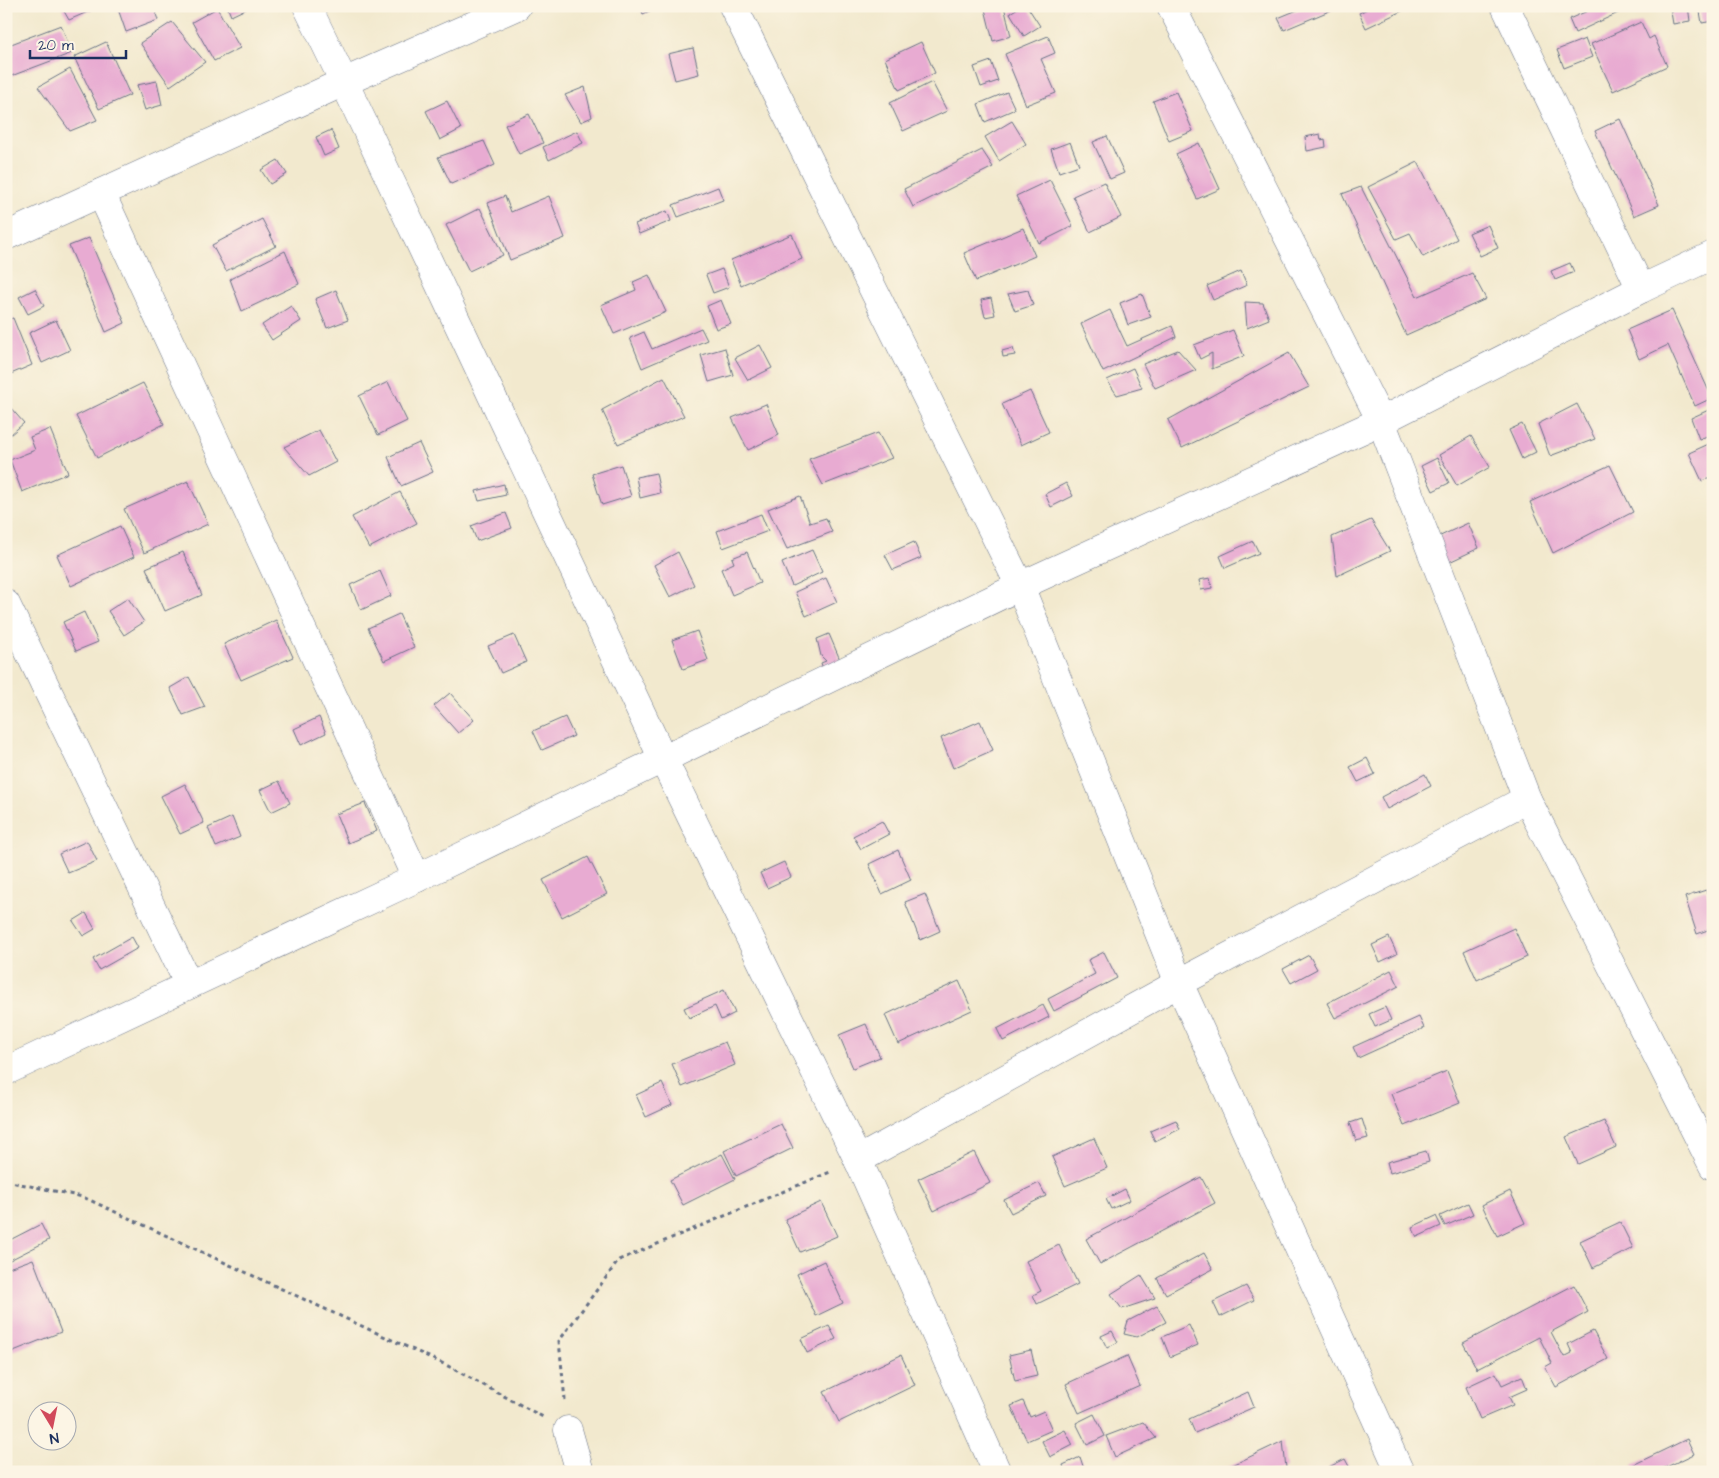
<svg xmlns="http://www.w3.org/2000/svg" width="1719" height="1478" font-family="'Architects Daughter',sans-serif">
<rect width="100%" height="100%" fill="#fcf5e5"/>
<filter id="ink" filterUnits="userSpaceOnUse"><feTurbulence type="fractalNoise" baseFrequency=".02" numOctaves="2"/><feDisplacementMap in="SourceGraphic" scale="10" xChannelSelector="R" yChannelSelector="G"/><feConvolveMatrix kernelMatrix="1 2 1 2 8 2 1 2 1" color-interpolation-filters="sRGB"/></filter>
<filter id="wash" filterUnits="userSpaceOnUse"><feTurbulence type="fractalNoise" baseFrequency=".0096" numOctaves="4" result="noise"/><feDisplacementMap in="SourceGraphic" scale="20" xChannelSelector="R" yChannelSelector="G"/><feGaussianBlur stdDeviation="1.12" result="paint"/><feColorMatrix in="noise" values="0 0 0 0 0 0 0 0 0 0 0 0 0 0 0 0 0 1.4 0 .05"/><feComposite in="paint" operator="in"/></filter>
<g filter="url(#wash)">
<rect width="100%" height="100%" fill="#f2e9ce"/>
<g id="blocks">
<g fill="#e8abd2">
<polygon points="61,6 91,6 92,10 69,20"/>
<polygon points="117,6 153,6 158,20 126,32"/>
<polygon points="227,6 252,6 231,16"/>
<polygon points="640,6 660,6 643,14"/>
<polygon points="995,6 1004,6 1011,36 993,41 985,9"/>
<polygon points="1021,6 1027,6 1040,26 1024,36 1010,13"/>
<polygon points="1307,6 1341,6 1284,30 1278,18"/>
<polygon points="1373,6 1405,6 1406,9 1366,28 1359,13"/>
<polygon points="1599,6 1633,6 1575,33 1569,19"/>
<polygon points="1670,6 1688,6 1690,21 1673,24"/>
<polygon points="1699,6 1713,6 1713,21 1702,23"/>
<polygon points="217,8 240,48 214,61 192,22"/>
<polygon points="172,22 205,62 170,86 140,43"/>
<polygon points="1641,22 1649,39 1654,36 1667,66 1613,91 1591,44"/>
<polygon points="61,25 72,53 6,78 6,46"/>
<polygon points="1048,36 1055,53 1041,59 1056,93 1026,105 1005,54"/>
<polygon points="1585,39 1592,57 1564,68 1557,50"/>
<polygon points="106,42 130,95 99,109 74,57"/>
<polygon points="921,42 935,73 899,90 885,59"/>
<polygon points="693,48 699,74 675,80 668,54"/>
<polygon points="991,61 998,81 981,87 974,67"/>
<polygon points="70,69 97,120 70,131 38,87"/>
<polygon points="157,81 162,105 145,110 137,85"/>
<polygon points="932,82 947,111 903,131 890,103"/>
<polygon points="585,87 592,117 581,122 565,95"/>
<polygon points="1007,92 1015,109 985,122 978,104"/>
<polygon points="1176,92 1193,131 1169,141 1153,101"/>
<polygon points="447,101 461,129 440,140 426,111"/>
<polygon points="529,114 543,143 519,154 505,125"/>
<polygon points="1620,119 1659,205 1634,216 1595,131"/>
<polygon points="1012,121 1026,144 999,161 985,137"/>
<polygon points="331,130 339,149 324,156 316,137"/>
<polygon points="577,131 583,143 549,160 543,147"/>
<polygon points="1320,134 1321,140 1325,139 1326,147 1307,151 1305,137"/>
<polygon points="1107,136 1124,173 1110,179 1093,142"/>
<polygon points="484,141 495,165 451,184 438,157"/>
<polygon points="1070,142 1079,165 1059,172 1051,149"/>
<polygon points="1199,143 1220,189 1197,199 1176,154"/>
<polygon points="982,150 993,167 913,207 904,189"/>
<polygon points="278,160 287,174 270,184 261,170"/>
<polygon points="1418,162 1457,239 1423,257 1410,233 1396,239 1368,187"/>
<polygon points="1050,180 1073,226 1039,243 1016,196"/>
<polygon points="1104,182 1121,217 1090,232 1073,196"/>
<polygon points="718,187 723,200 678,217 673,205"/>
<polygon points="1361,187 1417,297 1472,273 1486,299 1406,335 1342,194"/>
<polygon points="505,196 511,212 549,196 565,238 510,260 488,203"/>
<polygon points="480,208 503,255 469,271 446,225"/>
<polygon points="667,211 671,221 639,234 635,224"/>
<polygon points="262,219 276,246 226,271 212,245"/>
<polygon points="1488,225 1498,248 1480,256 1469,233"/>
<polygon points="1023,228 1035,256 976,281 964,253"/>
<polygon points="792,234 802,259 741,285 731,260"/>
<polygon points="89,238 125,323 106,332 69,246"/>
<polygon points="285,251 299,284 242,311 230,279"/>
<polygon points="1570,263 1574,272 1555,280 1551,271"/>
<polygon points="722,269 729,287 713,293 706,275"/>
<polygon points="1241,271 1247,285 1213,300 1207,286"/>
<polygon points="649,275 666,312 614,334 601,305 636,290 633,282"/>
<polygon points="35,289 44,306 28,314 19,297"/>
<polygon points="336,290 348,320 327,328 315,299"/>
<polygon points="1028,290 1033,305 1015,311 1008,294"/>
<polygon points="1142,294 1151,317 1128,325 1120,303"/>
<polygon points="991,298 995,315 985,317 981,300"/>
<polygon points="721,300 731,324 716,329 707,306"/>
<polygon points="1245,302 1263,303 1269,319 1247,328"/>
<polygon points="291,306 301,321 272,340 262,325"/>
<polygon points="1110,310 1127,346 1172,326 1176,337 1103,372 1081,324"/>
<polygon points="1672,310 1712,398 1695,406 1668,345 1639,359 1627,330"/>
<polygon points="13,318 32,365 6,376 6,320"/>
<polygon points="56,320 70,350 42,363 29,333"/>
<polygon points="701,328 707,340 642,368 630,338 644,332 652,349"/>
<polygon points="1233,330 1244,356 1212,369 1212,353 1200,359 1194,345"/>
<polygon points="760,345 772,368 748,380 735,358"/>
<polygon points="725,348 733,375 709,382 701,355"/>
<polygon points="1013,348 1015,355 1003,357 1002,351"/>
<polygon points="1178,350 1196,370 1155,388 1143,364"/>
<polygon points="1289,353 1309,387 1182,448 1168,420"/>
<polygon points="1133,368 1142,388 1117,395 1107,380"/>
<polygon points="664,377 684,416 618,444 602,410"/>
<polygon points="388,382 407,421 378,435 359,396"/>
<polygon points="143,383 164,424 97,458 76,416"/>
<polygon points="1030,391 1049,432 1021,445 1002,404"/>
<polygon points="766,404 779,435 748,450 732,418"/>
<polygon points="1577,404 1595,439 1550,456 1538,424"/>
<polygon points="9,406 24,423 10,435 6,431 6,408"/>
<polygon points="1713,408 1713,434 1699,439 1691,418"/>
<polygon points="1522,424 1536,452 1522,459 1509,430"/>
<polygon points="50,429 68,473 22,492 10,460 35,450 30,437"/>
<polygon points="319,430 336,462 309,476 284,447"/>
<polygon points="878,433 892,458 823,485 809,459"/>
<polygon points="1471,436 1490,467 1457,486 1439,455"/>
<polygon points="1713,442 1713,476 1702,481 1689,453"/>
<polygon points="419,443 433,472 401,486 388,457"/>
<polygon points="1437,458 1449,483 1433,491 1421,466"/>
<polygon points="621,465 631,496 602,505 592,474"/>
<polygon points="1610,465 1633,512 1553,553 1530,502"/>
<polygon points="656,473 660,493 640,498 636,477"/>
<polygon points="188,481 208,524 144,553 124,509"/>
<polygon points="1066,483 1073,496 1051,507 1045,494"/>
<polygon points="504,484 506,495 479,501 476,491"/>
<polygon points="400,492 417,523 369,548 352,517"/>
<polygon points="800,496 810,523 826,518 832,532 787,549 768,509"/>
<polygon points="506,513 512,528 477,541 471,526"/>
<polygon points="761,514 768,531 723,548 717,531"/>
<polygon points="1371,520 1390,551 1337,576 1332,537"/>
<polygon points="1468,523 1479,548 1445,564 1434,539"/>
<polygon points="120,526 134,557 71,586 57,555"/>
<polygon points="1253,541 1259,553 1225,568 1220,556"/>
<polygon points="914,542 921,558 893,570 885,555"/>
<polygon points="812,550 822,572 792,586 782,563"/>
<polygon points="183,552 202,595 165,611 146,568"/>
<polygon points="678,552 694,585 670,597 654,565"/>
<polygon points="747,552 760,583 732,595 721,569 734,563 732,558"/>
<polygon points="380,571 391,596 361,610 350,585"/>
<polygon points="826,578 837,602 806,616 795,592"/>
<polygon points="1210,578 1212,588 1201,590 1199,580"/>
<polygon points="128,598 144,622 124,635 108,611"/>
<polygon points="84,612 98,642 76,651 63,622"/>
<polygon points="399,614 414,647 384,661 368,628"/>
<polygon points="276,620 293,657 241,680 224,644"/>
<polygon points="697,631 708,660 683,669 672,640"/>
<polygon points="829,634 841,662 823,669 821,663 826,661 821,656 817,639"/>
<polygon points="514,635 526,662 501,673 488,646"/>
<polygon points="189,677 205,707 183,715 170,688"/>
<polygon points="450,693 474,720 458,733 434,706"/>
<polygon points="319,717 326,733 301,745 294,729"/>
<polygon points="565,717 574,736 542,750 533,731"/>
<polygon points="980,721 993,750 953,768 941,738"/>
<polygon points="1367,758 1375,774 1358,782 1350,767"/>
<polygon points="1425,774 1431,786 1387,809 1381,797"/>
<polygon points="279,781 290,803 271,812 260,790"/>
<polygon points="185,784 204,823 180,834 161,796"/>
<polygon points="365,803 377,831 348,843 336,814"/>
<polygon points="232,817 240,837 216,847 208,828"/>
<polygon points="882,821 889,834 861,849 853,836"/>
<polygon points="87,841 97,861 68,873 59,854"/>
<polygon points="898,850 911,880 882,894 869,864"/>
<polygon points="588,857 607,894 562,917 543,880"/>
<polygon points="784,862 791,877 767,888 760,873"/>
<polygon points="1706,890 1713,911 1713,928 1697,934 1685,897"/>
<polygon points="925,894 940,931 920,940 905,902"/>
<polygon points="86,913 95,929 83,936 73,921"/>
<polygon points="1514,928 1527,957 1477,980 1464,951"/>
<polygon points="132,937 138,948 99,970 93,959"/>
<polygon points="1389,937 1397,954 1380,962 1372,945"/>
<polygon points="1104,952 1117,978 1054,1011 1048,999 1095,974 1088,960"/>
<polygon points="1309,955 1317,969 1291,983 1283,969"/>
<polygon points="1391,970 1399,986 1335,1018 1327,1003"/>
<polygon points="959,981 972,1010 898,1044 885,1015"/>
<polygon points="724,990 735,1013 721,1020 715,1006 689,1018 684,1008"/>
<polygon points="1043,1005 1049,1017 1003,1041 997,1029"/>
<polygon points="1385,1007 1391,1020 1375,1027 1369,1014"/>
<polygon points="1419,1017 1424,1028 1358,1058 1353,1047"/>
<polygon points="866,1024 880,1057 853,1068 839,1035"/>
<polygon points="725,1042 735,1065 682,1087 672,1064"/>
<polygon points="1447,1071 1460,1103 1404,1126 1391,1094"/>
<polygon points="662,1083 672,1105 646,1117 636,1095"/>
<polygon points="1362,1119 1368,1138 1356,1141 1350,1123"/>
<polygon points="1176,1120 1180,1129 1155,1141 1150,1131"/>
<polygon points="1604,1121 1616,1147 1578,1164 1566,1137"/>
<polygon points="781,1124 793,1148 736,1176 724,1151"/>
<polygon points="1094,1138 1107,1168 1065,1186 1052,1157"/>
<polygon points="1426,1151 1429,1162 1390,1173 1387,1162"/>
<polygon points="974,1152 990,1183 934,1211 918,1179"/>
<polygon points="722,1154 735,1179 683,1205 670,1180"/>
<polygon points="1201,1177 1215,1203 1100,1264 1086,1239"/>
<polygon points="1039,1183 1046,1196 1011,1213 1004,1200"/>
<polygon points="1125,1189 1130,1200 1111,1209 1106,1199"/>
<polygon points="1510,1191 1525,1223 1497,1236 1482,1205"/>
<polygon points="821,1202 837,1236 800,1252 785,1219"/>
<polygon points="1468,1203 1473,1214 1445,1226 1440,1216"/>
<polygon points="1436,1216 1441,1226 1417,1237 1412,1227"/>
<polygon points="1620,1222 1633,1248 1593,1268 1580,1241"/>
<polygon points="41,1224 49,1240 6,1262 6,1242"/>
<polygon points="1059,1245 1078,1284 1037,1304 1033,1295 1041,1291 1026,1261"/>
<polygon points="1204,1253 1213,1269 1166,1294 1157,1278"/>
<polygon points="33,1259 61,1332 6,1354 6,1269"/>
<polygon points="824,1261 843,1303 816,1316 797,1274"/>
<polygon points="1141,1275 1155,1298 1122,1309 1111,1294"/>
<polygon points="1574,1285 1588,1312 1551,1332 1564,1357 1572,1353 1568,1344 1593,1331 1608,1359 1556,1387 1545,1367 1552,1363 1539,1337 1477,1369 1463,1343"/>
<polygon points="1246,1286 1254,1300 1220,1317 1213,1302"/>
<polygon points="1157,1306 1166,1322 1137,1337 1124,1334 1128,1321"/>
<polygon points="1189,1325 1198,1345 1170,1357 1162,1337"/>
<polygon points="829,1326 836,1339 807,1353 801,1339"/>
<polygon points="1112,1331 1118,1342 1107,1348 1101,1336"/>
<polygon points="1031,1350 1037,1376 1015,1381 1009,1355"/>
<polygon points="901,1355 915,1385 839,1422 824,1392"/>
<polygon points="1127,1356 1140,1386 1079,1413 1066,1384"/>
<polygon points="1496,1373 1502,1385 1522,1376 1527,1389 1509,1397 1513,1405 1480,1419 1466,1387"/>
<polygon points="1248,1392 1254,1407 1195,1433 1189,1419"/>
<polygon points="1023,1401 1030,1417 1044,1411 1052,1430 1027,1441 1011,1406"/>
<polygon points="1094,1414 1105,1436 1087,1445 1076,1423"/>
<polygon points="1143,1422 1156,1438 1115,1457 1106,1436"/>
<polygon points="1065,1430 1073,1445 1050,1457 1042,1441"/>
<polygon points="1687,1439 1694,1454 1656,1472 1636,1472 1633,1465"/>
<polygon points="1283,1441 1286,1468 1276,1472 1218,1472"/>
<polygon points="1080,1457 1085,1472 1065,1472 1063,1465"/>
<polygon points="1345,1459 1352,1472 1331,1472 1329,1467"/>
</g>
</g>
</g>
<g filter="url(#ink)">
<use href="#blocks" fill-opacity="0" stroke="#667085" stroke-width="1"/>
<g fill="none" stroke-linecap="round" stroke-linejoin="round">
<g stroke="#667085" stroke-width="29">
<g id="street">
<polyline points="307,6 344,82 663,759 858,1160 997,1472"/>
<polyline points="733,6 1020,586 1179,983 1400,1472"/>
<polyline points="1171,6 1381,421 1527,799 1713,1166"/>
<polyline points="1505,6 1641,289"/>
<polyline points="101,193 417,878"/>
<polyline points="6,236 344,82 517,6"/>
<polyline points="6,604 189,985"/>
<polyline points="6,1071 417,878 1020,586 1381,421 1641,289 1713,255"/>
<polyline points="858,1160 1179,983 1527,799"/>
<polyline points="568,1430 580,1472"/>
</g>
</g>
<g stroke="#667085" stroke-width="3" stroke-dasharray="4 4" stroke-linecap="butt">
<polyline points="6,1181 83,1197 446,1365 543,1417"/>
<polyline points="565,1400 559,1341 619,1260 830,1172"/>
</g>
<use href="#street" stroke="#fff" stroke-width="28"/>
</g>
</g>
<rect width="1719" height="1478" fill="none" stroke="#fcf5e5" stroke-width="25"/>
<g transform="translate(52 1426) rotate(170)"><circle r="24" fill="#fcf5e5" stroke="#a2a6af"/>
<path d="M0-4L9 19L0 12L-9 19Z" fill="#d1495b"/>
<text y="-8" font-size="14" font-weight="bold" text-anchor="middle" fill="#1b2f5e">N</text>
</g>
<path d="M30 50v8h96v-8" fill="none" stroke="#1b2f5e" stroke-width="2.5"/>
<text x="38" y="50" font-size="15" fill="#1b2f5e" stroke="#fcf5e5" stroke-width="4" paint-order="stroke">20 m</text>
</svg>
